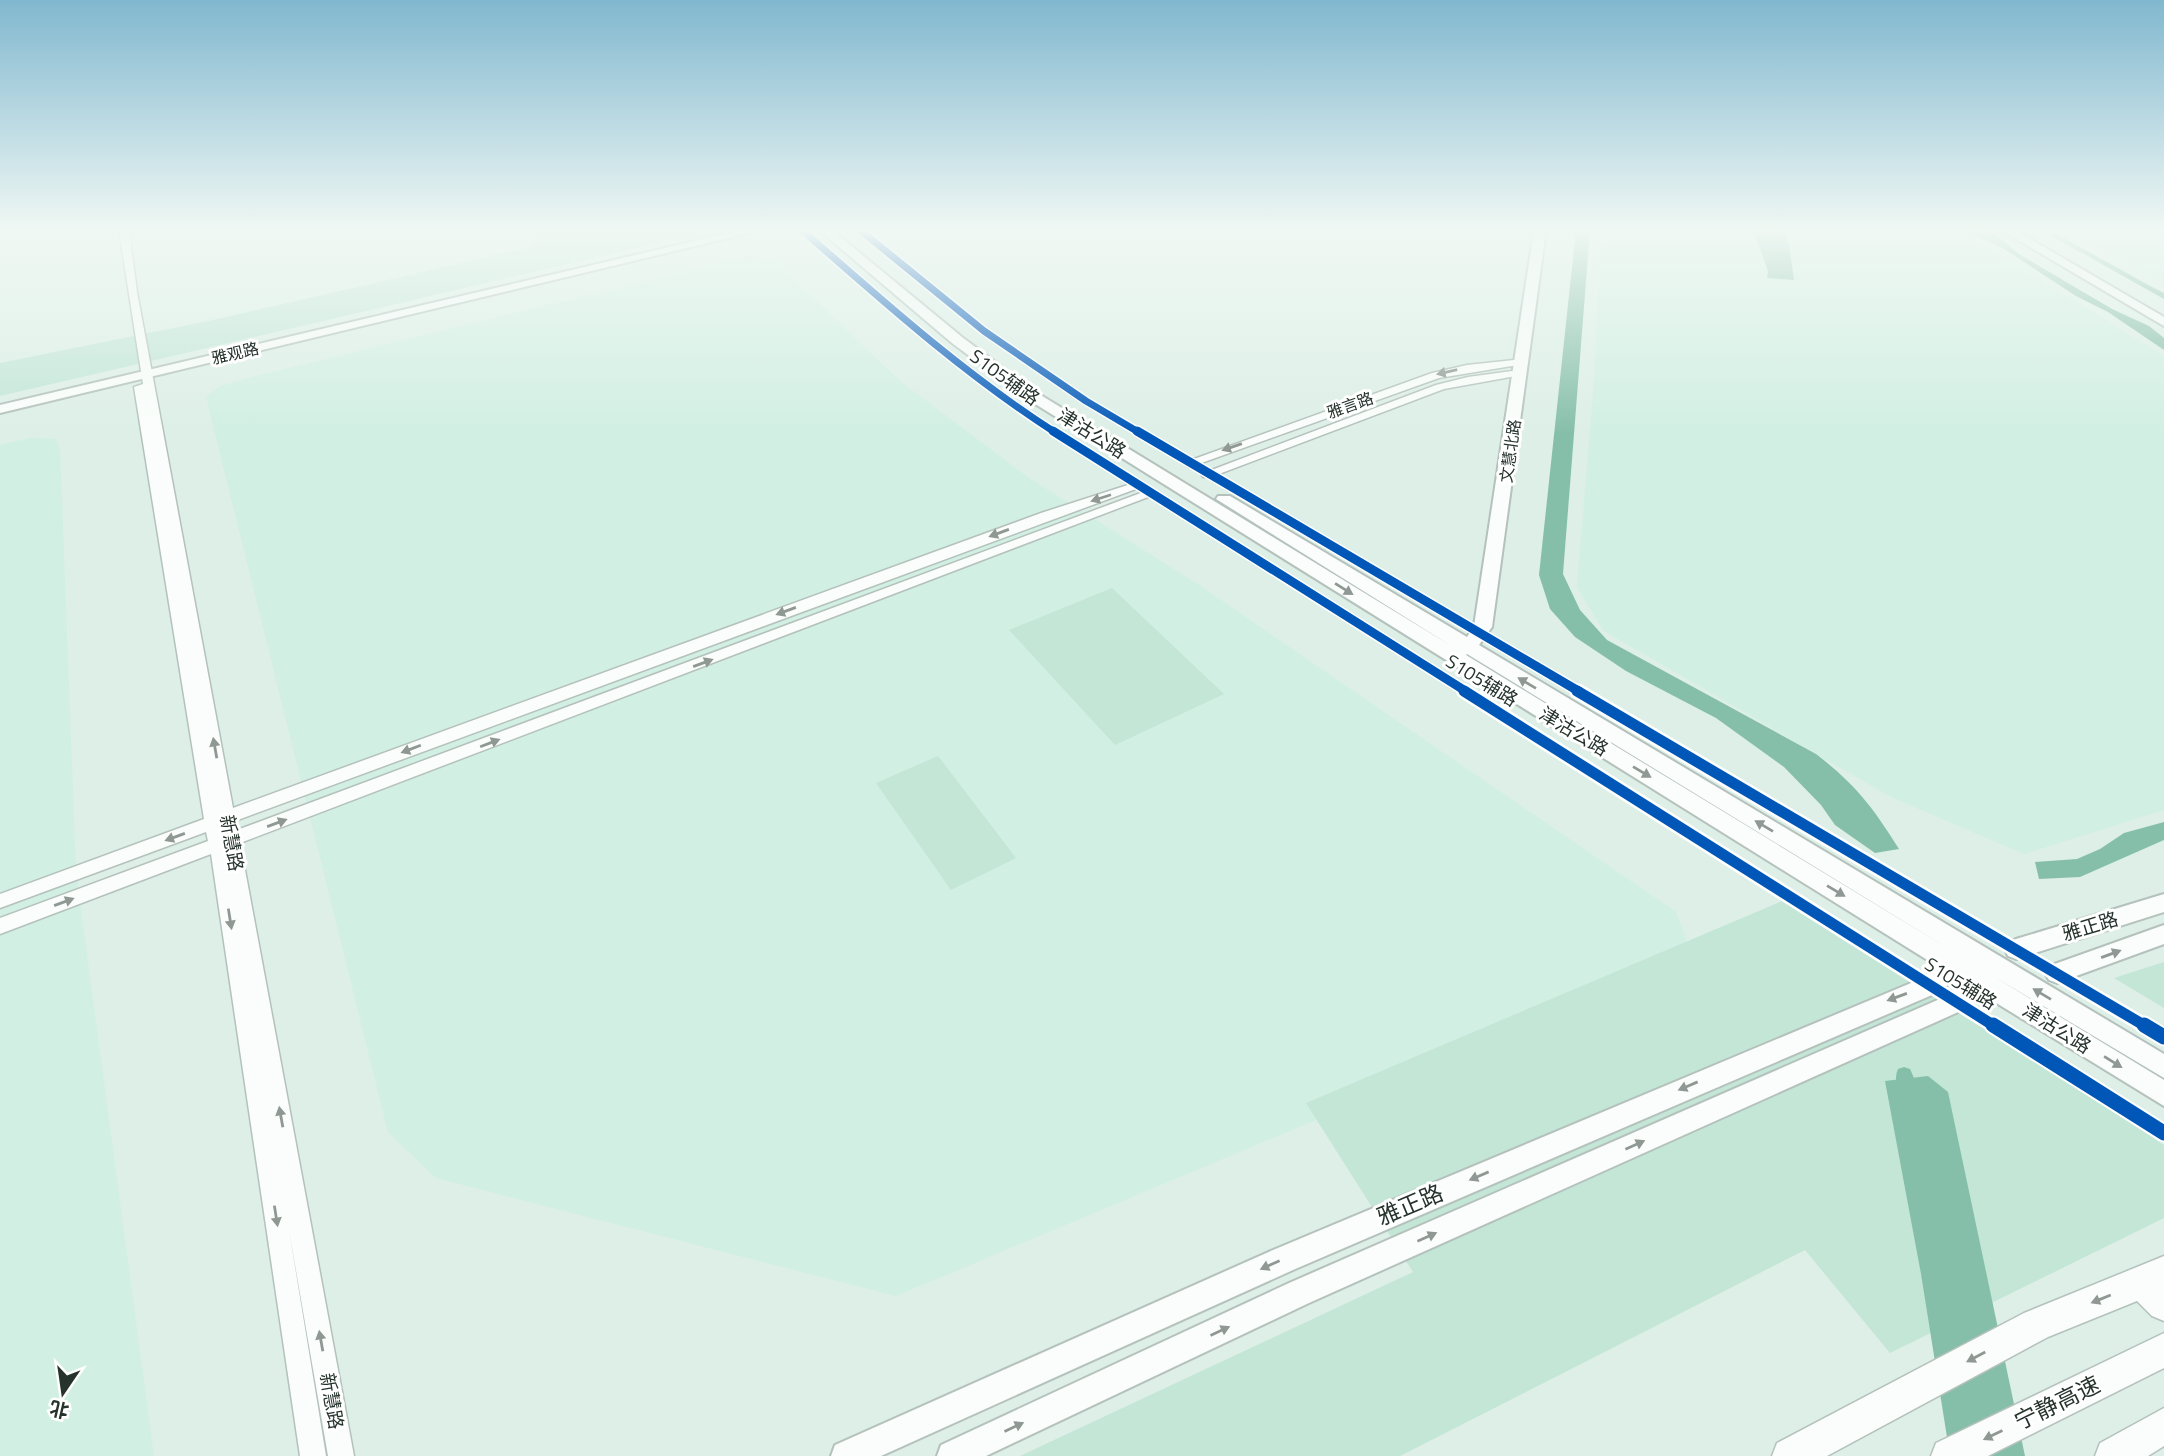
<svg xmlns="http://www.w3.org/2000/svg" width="2164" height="1456" font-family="'Titillium Web','Noto Sans SC',sans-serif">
<rect width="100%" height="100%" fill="#ddefe7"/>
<g fill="#d1efe2">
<polygon points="1602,230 1955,230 1992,250 2164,356 2164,810 2024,854 1891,797 1604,631 1577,587 1593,395"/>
<polygon points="2065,230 2164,230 2164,285"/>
<polygon points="750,256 775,261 900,381 1029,478 1196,583 1676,912 1689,948 1671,971 896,1296 436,1178 388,1132 206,397 220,386 248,378"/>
<polygon points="30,438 56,439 60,450 76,873 154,1456 0,1456 0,445"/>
</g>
<g fill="#c3e6d7">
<polygon points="540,230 714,230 0,396 0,363 218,319 530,247"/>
<polygon points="1112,588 1224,694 1115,745 1009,630"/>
<polygon points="938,756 1016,858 951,890 876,783"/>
<polygon points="1787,899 2164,1145 2164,1218 1890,1353 1805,1250 1400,1456 1020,1456 1413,1272 1306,1103"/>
<polygon points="2164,962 2164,1008 2114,978"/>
</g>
<g fill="#86bfa9">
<path d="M1576,230H1590L1563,574L1580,610L1607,640L1816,754C1856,785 1872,806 1899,849L1875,853L1835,825L1821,805L1784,767L1716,718L1626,671L1575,637L1550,609L1539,575Z"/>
<polygon points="1753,230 1783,230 1789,244 1794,280 1767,278 1768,271"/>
<polygon points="1964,230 1985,230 1995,234 2019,254 2112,309 2149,326 2164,338 2164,350 2108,312 2076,296 2004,249"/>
<polygon points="2041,230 2050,230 2150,286 2164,293 2164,299"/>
<polygon points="2164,822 2164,840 2080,877 2039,879 2035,862 2077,859 2100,849 2124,833"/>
<polygon points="1928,1076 1948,1092 2025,1456 1950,1456 1921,1274 1885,1081"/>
</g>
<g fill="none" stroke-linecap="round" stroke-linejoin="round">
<path fill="#86bfa9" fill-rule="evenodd" d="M1904,1067L1910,1069C1915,1079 1920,1094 1915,1104L1909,1106L1903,1104C1898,1094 1893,1079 1898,1069Z"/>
<g stroke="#b4c1bc" stroke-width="3">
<g id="minor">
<polygon points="119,230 129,230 137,292 233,808 1041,513 1134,483 1138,482 1144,486 235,821 237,830 1146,491 1154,491 1156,494 240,843 354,1456 328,1456 289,1230 326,1456 300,1456 211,854 0,934 0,918 208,841 206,832 0,908 0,894 204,819 134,387 143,384"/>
<polygon points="1514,360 1518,361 1518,365 1439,378 1193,466 1189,467 1183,463 1432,373 1467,365"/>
<polygon points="1512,371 1518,374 1516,376 1444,389 1211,477 1203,477 1201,474 1436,385 1468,377"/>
</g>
</g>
<g stroke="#b4c1bc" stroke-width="4">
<g id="major">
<polygon points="741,230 762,230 0,413 0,405"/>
<path d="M819,230H832L962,337L1034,391L1453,647L1216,499L1218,496H1230L1467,637L1474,626L1534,230H1546L1492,627L1479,645L2164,1054V1078L1993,976L2164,1080V1106L1980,993L1965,1009L1309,1303L986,1456H937L941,1445L1289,1283L1949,995L1961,981L1956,978L1939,992L1293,1270L881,1456H831L835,1445L1273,1250L1923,978L1937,966L1024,397L952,343ZM1467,654L1954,952L1466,655Z"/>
<polygon points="2001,230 2015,230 2164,317 2164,326"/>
<polygon points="2164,894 2164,912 2016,959 2008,956 2005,949 2008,942 2016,939"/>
<polygon points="2164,925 2164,944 2057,983 2049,980 2045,973 2049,966"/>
</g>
</g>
<g stroke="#b4c1bc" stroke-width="3">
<g id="highway">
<polygon points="2164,1256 2164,1321 2152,1316 2137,1301 2048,1337 1827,1456 1772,1456 1777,1443 2024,1313"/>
<polygon points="2164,1333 2164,1368 1988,1456 1931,1456 1936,1443"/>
<polygon points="2164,1408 2164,1446 2148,1456 2095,1456 2100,1443"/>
</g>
</g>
<use href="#minor" fill="#fafdfb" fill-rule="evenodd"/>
<use href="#major" fill="#fafdfb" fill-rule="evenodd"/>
<use href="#highway" fill="#fafdfb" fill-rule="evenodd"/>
<g stroke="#fff" stroke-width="10">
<g id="cycleway-far3">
<path d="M802,230C884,302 964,374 1056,433"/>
<polyline points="860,230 984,331 1086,401 1140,433"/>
</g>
</g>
<g stroke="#fff" stroke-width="12">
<g id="cycleway-far2">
<polyline points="1053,431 1467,692"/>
<polyline points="1137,431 1580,692"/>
</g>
</g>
<g stroke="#fff" stroke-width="16">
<g id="cycleway-far1">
<polyline points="1464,691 1996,1027"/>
<polyline points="1577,691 2147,1027"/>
</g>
</g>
<g stroke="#fff" stroke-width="19">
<g id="cycleway">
<polyline points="1993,1025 2164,1133"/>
<polyline points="2144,1025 2164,1037"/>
</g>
</g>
<use href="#cycleway-far3" stroke="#0057b8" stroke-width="7"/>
<use href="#cycleway-far2" stroke="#0057b8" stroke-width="9"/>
<use href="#cycleway-far1" stroke="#0057b8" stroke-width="11"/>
<use href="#cycleway" stroke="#0057b8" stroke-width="15"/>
</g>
<defs><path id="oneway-solid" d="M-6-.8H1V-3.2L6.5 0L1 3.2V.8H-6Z" transform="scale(1.75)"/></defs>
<g fill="#909894">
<use href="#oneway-solid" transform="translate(1447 372) rotate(167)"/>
<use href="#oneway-solid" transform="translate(1232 447) rotate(161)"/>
<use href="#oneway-solid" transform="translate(1101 498) rotate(162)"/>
<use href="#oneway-solid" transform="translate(999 533) rotate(160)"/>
<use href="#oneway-solid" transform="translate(1344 589) rotate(32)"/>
<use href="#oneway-solid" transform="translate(786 611) rotate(160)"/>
<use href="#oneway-solid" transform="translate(703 663) rotate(-20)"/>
<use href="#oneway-solid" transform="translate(1527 683) rotate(-149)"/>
<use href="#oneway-solid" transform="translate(490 743) rotate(-21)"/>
<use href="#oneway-solid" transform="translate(215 748) rotate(-100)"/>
<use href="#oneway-solid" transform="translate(411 749) rotate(159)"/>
<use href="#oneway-solid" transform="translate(1642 772) rotate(31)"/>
<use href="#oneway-solid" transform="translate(277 823) rotate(-20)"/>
<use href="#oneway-solid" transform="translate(1764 826) rotate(-149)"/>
<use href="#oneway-solid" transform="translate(175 837) rotate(160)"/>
<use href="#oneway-solid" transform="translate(1836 891) rotate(31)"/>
<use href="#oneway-solid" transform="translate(64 902) rotate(-20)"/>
<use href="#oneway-solid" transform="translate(230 919) rotate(81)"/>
<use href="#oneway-solid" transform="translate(2111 954) rotate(-20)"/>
<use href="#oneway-solid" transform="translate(2042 994) rotate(-149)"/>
<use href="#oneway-solid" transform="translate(1897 997) rotate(160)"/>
<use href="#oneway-solid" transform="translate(2113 1062) rotate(32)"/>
<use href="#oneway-solid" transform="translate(1688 1086) rotate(157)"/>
<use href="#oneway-solid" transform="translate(281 1117) rotate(-100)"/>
<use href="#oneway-solid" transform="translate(1635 1145) rotate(-24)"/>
<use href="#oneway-solid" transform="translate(1479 1176) rotate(157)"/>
<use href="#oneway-solid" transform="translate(276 1216) rotate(81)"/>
<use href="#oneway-solid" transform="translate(1427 1237) rotate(-24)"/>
<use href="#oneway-solid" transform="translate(1270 1265) rotate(156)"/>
<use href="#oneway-solid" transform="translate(2101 1299) rotate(158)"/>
<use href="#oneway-solid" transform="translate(1220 1331) rotate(-25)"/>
<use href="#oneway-solid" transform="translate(321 1341) rotate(-100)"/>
<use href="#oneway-solid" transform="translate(1976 1357) rotate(152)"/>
<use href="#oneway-solid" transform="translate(1014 1427) rotate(-25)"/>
<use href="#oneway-solid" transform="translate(1993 1435) rotate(154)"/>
</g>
<linearGradient id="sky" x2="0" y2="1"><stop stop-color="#81b8cf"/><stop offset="0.53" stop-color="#f0f8f4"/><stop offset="1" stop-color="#f0f8f4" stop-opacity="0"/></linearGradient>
<rect width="2164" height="434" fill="url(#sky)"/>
<g text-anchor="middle" stroke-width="6" stroke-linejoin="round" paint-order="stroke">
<g font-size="16" fill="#26332d" stroke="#fff">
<text transform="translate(235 353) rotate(-13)" y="6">雅观路</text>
<text transform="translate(1350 405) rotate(-20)" y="6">雅言路</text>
<text transform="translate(1510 451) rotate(-82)" y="6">文慧北路</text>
</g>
<g font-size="19" fill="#26332d" stroke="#fff">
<text transform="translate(1005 377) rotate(36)" y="7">S105辅路</text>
<text transform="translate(1092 433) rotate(32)" y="7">津沽公路</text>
<text transform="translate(1482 680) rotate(32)" y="7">S105辅路</text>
<text transform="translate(1574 731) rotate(31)" y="7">津沽公路</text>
<text transform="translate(232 843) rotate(80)" y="7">新慧路</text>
<text transform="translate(2090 926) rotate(-17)" y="7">雅正路</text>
<text transform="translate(1961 983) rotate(32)" y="7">S105辅路</text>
<text transform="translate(2057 1028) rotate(32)" y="7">津沽公路</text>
<text transform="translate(332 1401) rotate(80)" y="7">新慧路</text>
</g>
<g font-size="23" fill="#26332d" stroke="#fff">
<text transform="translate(1410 1205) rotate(-23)" y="8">雅正路</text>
<text transform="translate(2057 1403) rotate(-26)" y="8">宁静高速</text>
</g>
</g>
<g transform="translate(63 1393) rotate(193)" stroke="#ffffff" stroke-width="5" paint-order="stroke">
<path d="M0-5L12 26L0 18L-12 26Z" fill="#26332d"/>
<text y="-10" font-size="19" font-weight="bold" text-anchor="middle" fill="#26332d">北</text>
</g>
</svg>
